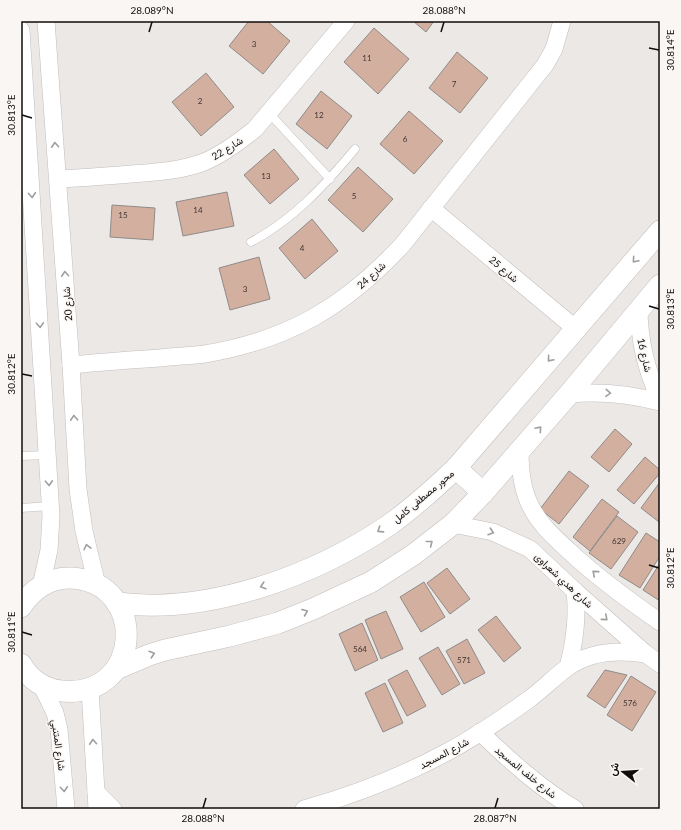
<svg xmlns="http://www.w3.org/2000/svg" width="681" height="830" font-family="Lato,Vazirmatn,sans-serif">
<rect width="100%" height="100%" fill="#ece8e6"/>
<g fill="#d3af9f" stroke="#8f8b89">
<polygon points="249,21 267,21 290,41 263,74 229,46"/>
<polygon points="413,21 434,21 426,32"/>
<polygon points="374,28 409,59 378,94 344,62"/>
<polygon points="457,52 488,78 460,113 429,88"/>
<polygon points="206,73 234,107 201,136 172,102"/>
<polygon points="321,91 352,116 327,149 296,124"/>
<polygon points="409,111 443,141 414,174 380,144"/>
<polygon points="274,149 299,179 270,204 244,175"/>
<polygon points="358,167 393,199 363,232 328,200"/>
<polygon points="227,192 234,226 183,236 176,202"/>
<polygon points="112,205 155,208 153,240 110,237"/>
<polygon points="312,219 338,251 305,279 279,248"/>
<polygon points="259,257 270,299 230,310 219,268"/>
<polygon points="615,429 632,444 609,472 591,457"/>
<polygon points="645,457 660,470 660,473 634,504 617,490"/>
<polygon points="569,471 589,486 559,524 540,509"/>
<polygon points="660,482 660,521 659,522 641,508"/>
<polygon points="602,499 619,512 590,551 573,537"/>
<polygon points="617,516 638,532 611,569 589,553"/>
<polygon points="646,533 660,542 660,556 640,588 619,575"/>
<polygon points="660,563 660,601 643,590"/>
<polygon points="447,568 470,599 450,614 427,583"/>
<polygon points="424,582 445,617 421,632 400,597"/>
<polygon points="386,611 403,649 381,659 365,620"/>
<polygon points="496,616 521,648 504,662 478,630"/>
<polygon points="362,623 378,660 355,671 339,634"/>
<polygon points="467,639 485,673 464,684 446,651"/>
<polygon points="438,647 460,684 442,695 419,658"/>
<polygon points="407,670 426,706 407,716 388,680"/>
<polygon points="605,670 627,675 605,708 587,696"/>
<polygon points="631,676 656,692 632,731 607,715"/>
<polygon points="385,683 403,723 383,732 365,693"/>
</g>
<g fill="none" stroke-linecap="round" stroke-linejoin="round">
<g stroke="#c2bebd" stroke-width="9">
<g id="service">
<polyline points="269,113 330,179"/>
<path d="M251,242C293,220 325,185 355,149"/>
<polyline points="21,456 47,455"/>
<polyline points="21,508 50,506"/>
</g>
</g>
<g stroke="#c2bebd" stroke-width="18">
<g id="minor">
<polyline points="46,21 71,365 78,489 84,531 97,585"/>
<polyline points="21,30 51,516 49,550 41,586"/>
<path d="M58,179C82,178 107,176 131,174C156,172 180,171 204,162C223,154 239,142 255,129L346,21"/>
<polyline points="431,208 576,329"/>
<path d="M639,308C639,341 646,370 660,400"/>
<path d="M71,365C101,362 130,360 160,358C175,356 190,356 205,354C289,340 346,306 403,244L545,65L554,49L562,21"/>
<path d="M569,394C601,391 630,394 660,402"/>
<path d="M520,451C520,471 522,490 531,507C540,525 554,537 569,551C597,577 628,600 660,622"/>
<polyline points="453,524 493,532 530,549 575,591 646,654 660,664"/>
<path d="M568,667C575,641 578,618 575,591"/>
<polyline points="41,684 55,713 59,729 66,809"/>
<polyline points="90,689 97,809"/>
<path d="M480,732C510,761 540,788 575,809"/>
<polyline points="96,792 113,809"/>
<path d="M304,809C354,795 403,776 449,751C477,736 503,718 528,700C542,690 554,677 568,667C591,651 620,650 646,654"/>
</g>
</g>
<g stroke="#c2bebd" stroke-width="22">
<g id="tertiary">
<polyline points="456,468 483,493"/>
<path d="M117,603C208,615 314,576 389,525C413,508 435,488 456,468L660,231"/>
<path d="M21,607C31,590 50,577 71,578C149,582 143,699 62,691C45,690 29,679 21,664"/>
<polyline points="116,669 149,655 165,650 230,636 278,623 313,609 371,582 413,555 453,524 483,493 569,394 660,285"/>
</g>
</g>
<use href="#service" stroke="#fff" stroke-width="8"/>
<use href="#minor" stroke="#fff" stroke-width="17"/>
<use href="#tertiary" stroke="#fff" stroke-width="21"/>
</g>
<defs><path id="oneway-chevron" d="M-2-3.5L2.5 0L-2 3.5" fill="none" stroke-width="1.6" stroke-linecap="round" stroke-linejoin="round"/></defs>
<g stroke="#9f9f9e">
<use href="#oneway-chevron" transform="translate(55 145) rotate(-94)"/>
<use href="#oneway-chevron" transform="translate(32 195) rotate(86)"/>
<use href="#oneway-chevron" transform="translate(635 260) rotate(131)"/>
<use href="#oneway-chevron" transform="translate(65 274) rotate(-94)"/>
<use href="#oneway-chevron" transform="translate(40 325) rotate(87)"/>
<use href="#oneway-chevron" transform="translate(550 359) rotate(131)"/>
<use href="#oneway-chevron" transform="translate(608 393) rotate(3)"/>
<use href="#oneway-chevron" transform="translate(74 418) rotate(-93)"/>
<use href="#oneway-chevron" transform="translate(539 429) rotate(-49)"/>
<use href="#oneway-chevron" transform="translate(49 483) rotate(87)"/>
<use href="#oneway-chevron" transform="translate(380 530) rotate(147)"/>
<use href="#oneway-chevron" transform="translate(491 532) rotate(18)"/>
<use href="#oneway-chevron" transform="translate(430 543) rotate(-38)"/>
<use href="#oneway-chevron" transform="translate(87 547) rotate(-103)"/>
<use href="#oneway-chevron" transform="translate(595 573) rotate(-140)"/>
<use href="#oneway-chevron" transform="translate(263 586) rotate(163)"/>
<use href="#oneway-chevron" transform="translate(305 612) rotate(-22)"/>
<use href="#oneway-chevron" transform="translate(605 618) rotate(41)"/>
<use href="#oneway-chevron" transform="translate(152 654) rotate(-18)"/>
<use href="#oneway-chevron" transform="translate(93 742) rotate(-94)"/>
<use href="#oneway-chevron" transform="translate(64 789) rotate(86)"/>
</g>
<path fill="none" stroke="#0f0e0d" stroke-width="1.5" d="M149,32L152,22M441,32L444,22M649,48L659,50M22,115L32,118M649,306L659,309M22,374L32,376M649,565L659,568M22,632L32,635M203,808L206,798M495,808L498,798"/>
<g text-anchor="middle" stroke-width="3" stroke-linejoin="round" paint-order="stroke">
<g font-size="8" fill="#403632">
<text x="254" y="47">3</text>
<text x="367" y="61">11</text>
<text x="454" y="87">7</text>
<text x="200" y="104">2</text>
<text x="319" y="118">12</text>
<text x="405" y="142">6</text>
<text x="266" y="179">13</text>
<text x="354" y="199">5</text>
<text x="198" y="213">14</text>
<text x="123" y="218">15</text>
<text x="302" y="251">4</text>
<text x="245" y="292">3</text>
<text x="619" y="544">629</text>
<text x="360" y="652">564</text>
<text x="464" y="663">571</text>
<text x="630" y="706">576</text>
</g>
<g font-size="10" fill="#0f0e0d" stroke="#faf6f4">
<text transform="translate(227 148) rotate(-32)" y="4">شارع 22</text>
<text transform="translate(504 269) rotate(40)" y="4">شارع 25</text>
<text transform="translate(371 275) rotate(-42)" y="4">شارع 24</text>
<text transform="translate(67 304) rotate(-94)" y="4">شارع 20</text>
<text transform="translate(645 355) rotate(77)" y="4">شارع 16</text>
<text transform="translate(423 496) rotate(-40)" y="4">محور مصطفى كامل</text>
<text transform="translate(564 580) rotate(43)" y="4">شارع هدي شعراوى</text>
<text transform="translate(59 745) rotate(82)" y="4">شارع المتنبي</text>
<text transform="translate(444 753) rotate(-28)" y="4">شارع المسجد</text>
<text transform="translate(526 772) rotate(39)" y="4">شارع خلف المسجد</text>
</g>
</g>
<rect width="681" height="830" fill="none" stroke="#faf6f4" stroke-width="44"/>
<g transform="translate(623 772) rotate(287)" stroke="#faf6f4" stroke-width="3" paint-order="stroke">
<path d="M0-3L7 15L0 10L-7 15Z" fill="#0f0e0d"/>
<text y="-6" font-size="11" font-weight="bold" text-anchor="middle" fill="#0f0e0d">ش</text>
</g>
<rect x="22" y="22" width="637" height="786" fill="none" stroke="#0f0e0d" stroke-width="1.5"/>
<g font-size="10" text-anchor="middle" fill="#0f0e0d">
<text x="152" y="14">28.089°N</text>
<text x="444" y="14">28.088°N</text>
<text transform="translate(670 50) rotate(-90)" y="4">30.814°E</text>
<text transform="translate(11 115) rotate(-90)" y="4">30.813°E</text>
<text transform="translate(670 309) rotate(-90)" y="4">30.813°E</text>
<text transform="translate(11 374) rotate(-90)" y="4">30.812°E</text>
<text transform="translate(670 568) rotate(-90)" y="4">30.812°E</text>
<text transform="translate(11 632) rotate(-90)" y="4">30.811°E</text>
<text x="203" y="822">28.088°N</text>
<text x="495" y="822">28.087°N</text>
</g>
</svg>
